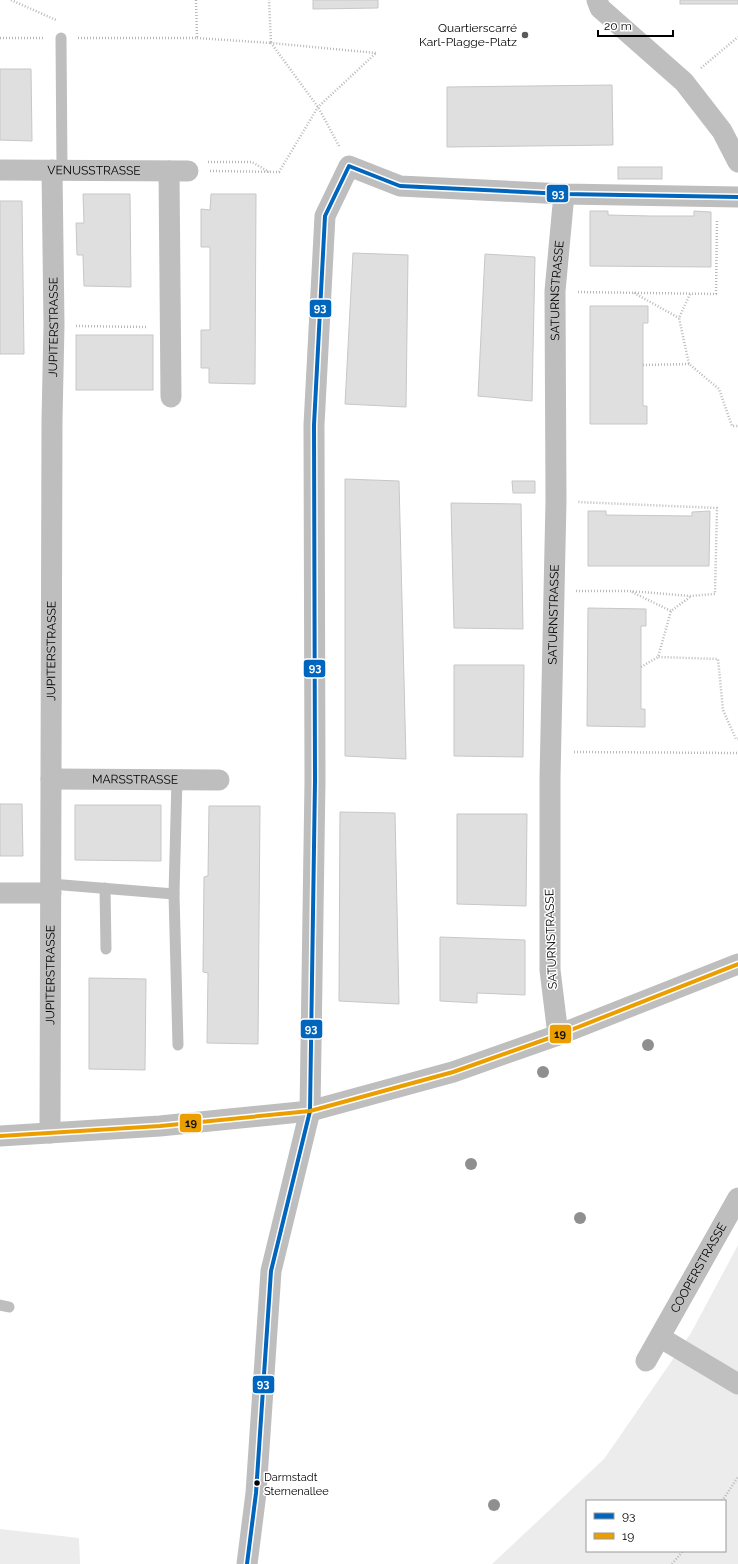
<svg xmlns="http://www.w3.org/2000/svg" width="738" height="1564" font-family="Raleway,sans-serif">
<rect width="100%" height="100%" fill="#fff"/>
<g fill="#ececec" fill-rule="evenodd">
<path d="M738,1245V1564H492L604,1459L691,1333ZM587,1501H725V1551H587Z"/>
<polygon points="0,1529 79,1538 80,1564 0,1564"/>
</g>
<g fill="#dfdfdf" stroke="#c7c7c7">
<polygon points="313,0 378,0 378,8 313,9"/>
<rect x="680" y="0" width="58" height="4"/>
<polygon points="0,69 31,69 32,141 0,140"/>
<polygon points="612,85 613,145 447,147 447,87"/>
<rect x="618" y="167" width="44" height="12"/>
<polygon points="83,194 130,194 131,287 84,286 83,255 77,255 76,223 84,223"/>
<polygon points="211,194 256,194 255,384 209,383 209,368 201,368 201,330 210,330 210,247 201,247 201,209 210,210"/>
<polygon points="0,201 22,201 24,354 0,354"/>
<polygon points="590,211 608,211 608,215 651,216 694,216 694,211 711,212 711,267 590,266"/>
<polygon points="353,253 408,255 406,407 345,404"/>
<polygon points="485,254 535,257 532,401 478,396"/>
<polygon points="590,306 648,306 648,323 643,323 643,406 647,406 647,424 590,424"/>
<rect x="76" y="335" width="77" height="55"/>
<polygon points="345,479 399,481 406,759 345,756"/>
<polygon points="512,481 535,481 535,493 513,493"/>
<polygon points="451,503 521,504 523,629 454,628"/>
<polygon points="588,511 606,511 606,515 692,516 692,512 710,511 709,566 588,566"/>
<polygon points="588,608 646,609 646,626 641,626 641,709 645,709 645,727 587,726"/>
<polygon points="454,665 524,665 523,757 454,756"/>
<polygon points="0,804 22,804 23,856 0,856"/>
<polygon points="75,805 161,805 161,861 75,860"/>
<polygon points="209,806 260,806 258,1044 207,1043 208,973 203,972 204,877 208,876"/>
<polygon points="340,812 395,813 399,1004 339,1001"/>
<polygon points="457,814 527,814 526,906 457,904"/>
<polygon points="440,937 525,940 525,995 477,993 477,1003 440,1001"/>
<polygon points="89,978 146,979 145,1070 89,1069"/>
</g>
<g fill="none" stroke-linecap="round" stroke-linejoin="round">
<g stroke="#b9b9b9" stroke-width="2.5" stroke-dasharray="1 2" stroke-linecap="butt">
<polyline points="11,0 56,20"/>
<polyline points="0,38 43,38"/>
<polyline points="78,38 197,38 196,0"/>
<polyline points="197,38 271,43 269,0"/>
<polyline points="701,68 738,37"/>
<polyline points="339,146 318,107 271,43 376,53"/>
<polyline points="208,162 252,162 269,172"/>
<polyline points="210,171 279,172 318,107 376,53"/>
<polyline points="578,292 716,294 717,219"/>
<polyline points="634,293 679,318"/>
<polyline points="690,294 679,318 689,364 719,389 732,426 738,426"/>
<polyline points="76,326 147,327"/>
<polyline points="643,365 689,364"/>
<polyline points="576,591 629,591 691,596 715,594 717,508 578,502"/>
<polyline points="632,592 671,611"/>
<polyline points="690,597 671,611 658,657 718,659 723,710 736,739 738,739"/>
<polyline points="641,667 658,657"/>
<polyline points="574,752 738,753"/>
<polyline points="722,1501 738,1477"/>
<polyline points="672,1564 683,1551"/>
</g>
<g stroke="#bebebe" stroke-width="11">
<polyline points="61,38 62,170"/>
<polyline points="177,779 174,894 178,1045"/>
<polyline points="51,884 174,894"/>
<polyline points="105,888 106,949"/>
<polyline points="0,1305 9,1307"/>
</g>
<g stroke="#bebebe" stroke-width="21">
<polyline points="597,0 600,8 684,82 722,131 738,162"/>
<path id="s1" d="M0,170L188,171"/>
<polyline points="169,171 171,397"/>
<path id="s2" d="M51,779L219,780"/>
<polyline points="0,893 51,893"/>
<path id="s3" d="M558,1035L550,970V778L556,501L555,291L564,194"/>
<path id="s4" d="M50,1133L52,420L54,325L52,170"/>
<polyline points="0,1136 160,1126 310,1111 453,1072 558,1035 738,964"/>
<polyline points="661,1338 738,1384"/>
<path id="s5" d="M646,1361L738,1198"/>
<polyline points="247,1564 256,1493 271,1271 310,1111 315,781 314,425 325,216 349,166 400,186 564,194 738,197"/>
</g>
<g stroke="#fff" stroke-width="7">
<polyline id="bus-1" points="247,1564 256,1493 271,1271 310,1111 315,781 314,425 325,216 349,166 400,186 564,194 738,197"/>
</g>
<g stroke="#fff" stroke-width="7">
<polyline id="bus-2" points="0,1136 160,1126 310,1111 453,1072 558,1035 738,964"/>
</g>
<use href="#bus-1" stroke="#0065bd" stroke-width="4"/>
<use href="#bus-2" stroke="#eb9e00" stroke-width="4"/>
</g>
<g fill="#8f8f8f">
<circle cx="648" cy="1045" r="6"/>
<circle cx="543" cy="1072" r="6"/>
<circle cx="471" cy="1164" r="6"/>
<circle cx="580" cy="1218" r="6"/>
<circle cx="494" cy="1505" r="6"/>
</g>
<circle fill="#595959" stroke="#fff" stroke-width="1.5" cx="525" cy="35" r="4"/>
<circle fill="#000" stroke="#fff" stroke-width="1.5" cx="257" cy="1483" r="3.5"/>
<g text-anchor="middle" stroke-width="3" stroke-linejoin="round" paint-order="stroke">
<g font-size="11" fill="#000" stroke="#fff" text-anchor="start">
<text x="264" y="1481">Darmstadt<tspan x="264" dy="14">Sternenallee</tspan></text>
</g>
<g font-size="12" fill="#000" stroke="#fff" text-anchor="end">
<text x="517" y="32">Quartierscarré<tspan x="517" dy="14">Karl-Plagge-Platz</tspan></text>
</g>
<g font-size="12" fill="#000" stroke="#fff">
<text dy="4" stroke="none"><textPath href="#s1" startOffset="94">VENUSSTRASSE</textPath></text>
<text dy="4" stroke="none"><textPath href="#s3" startOffset="745">SATURNSTRASSE</textPath></text>
<text dy="4" stroke="none"><textPath href="#s4" startOffset="806">JUPITERSTRASSE</textPath></text>
<text dy="4" stroke="none"><textPath href="#s3" startOffset="421">SATURNSTRASSE</textPath></text>
<text dy="4" stroke="none"><textPath href="#s4" startOffset="482">JUPITERSTRASSE</textPath></text>
<text dy="4" stroke="none"><textPath href="#s2" startOffset="84">MARSSTRASSE</textPath></text>
<text transform="translate(551 939) rotate(-92)" y="4">SATURNSTRASSE</text>
<text dy="4" stroke="none"><textPath href="#s4" startOffset="158">JUPITERSTRASSE</textPath></text>
<text dy="4" stroke="none"><textPath href="#s5" startOffset="107">COOPERSTRASSE</textPath></text>
</g>
</g>
<g stroke="#fff" stroke-width="1.5">
<rect x="546" y="184" width="23" height="19" rx="4" fill="#0065bd"/>
<rect x="309" y="299" width="23" height="19" rx="4" fill="#0065bd"/>
<rect x="303" y="659" width="23" height="19" rx="4" fill="#0065bd"/>
<rect x="300" y="1019" width="23" height="20" rx="4" fill="#0065bd"/>
<rect x="549" y="1024" width="23" height="20" rx="4" fill="#eb9e00"/>
<rect x="179" y="1113" width="23" height="20" rx="4" fill="#eb9e00"/>
<rect x="252" y="1375" width="23" height="19" rx="4" fill="#0065bd"/>
</g>
<g font-size="11" text-anchor="middle" font-weight="bold" fill="#fff">
<text x="558" y="198">93</text>
<text x="320" y="312">93</text>
<text x="315" y="672">93</text>
<text x="311" y="1033">93</text>
<text x="263" y="1388">93</text>
</g>
<g font-size="11" text-anchor="middle" font-weight="bold" fill="#111">
<text x="560" y="1038">19</text>
<text x="191" y="1127">19</text>
</g>
<rect x="586" y="1500" width="140" height="52" fill="#ffffff" stroke="#999999"/>
<rect x="594" y="1513" width="20" height="6" fill="#0065bd" stroke="#999999"/>
<text x="622" y="1520" font-size="12" fill="#000000">93</text>
<rect x="594" y="1533" width="20" height="6" fill="#eb9e00" stroke="#999999"/>
<text x="622" y="1540" font-size="12" fill="#000000">19</text>
<path d="M598 30v6h75v-6" fill="none" stroke="#000000" stroke-width="2"/>
<text x="604" y="30" font-size="12" fill="#000000" stroke="#ffffff" stroke-width="3" paint-order="stroke">20 m</text>
</svg>
